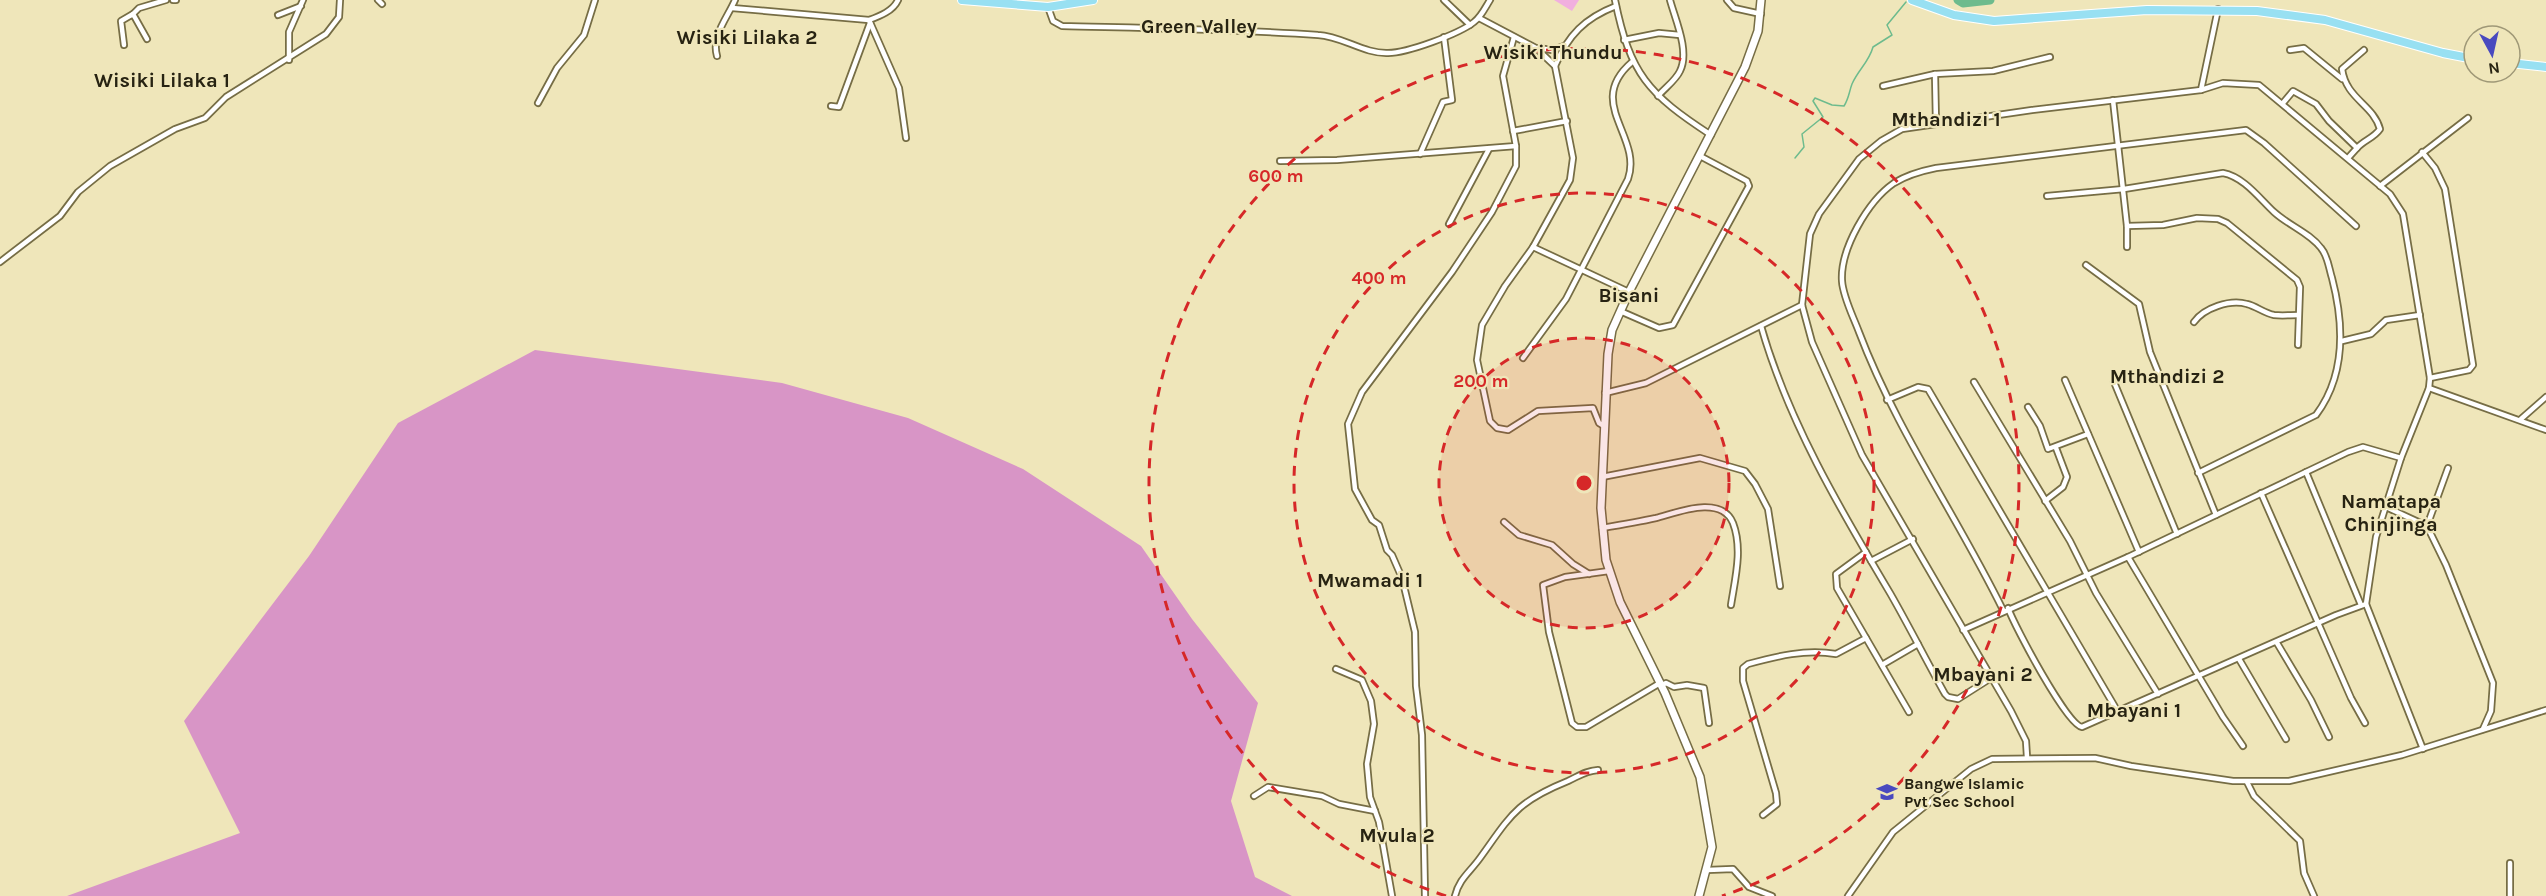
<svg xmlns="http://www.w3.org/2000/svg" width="2546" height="896" font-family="Karla,sans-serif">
<rect width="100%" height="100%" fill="#efe6ba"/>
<polygon fill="#f1afdf" points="1554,0 1579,0 1572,11"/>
<polygon fill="#d895c6" points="535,350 782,383 908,418 1023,469 1141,546 1192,619 1258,703 1231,801 1255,877 1292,896 67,896 240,833 184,721 309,556 398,423"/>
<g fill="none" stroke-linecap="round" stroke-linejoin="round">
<path stroke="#6dbb8d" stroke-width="1.5" d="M1795,158L1804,147L1802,134L1823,117L1813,101L1815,98L1832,105L1844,106C1849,98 1849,92 1852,84C1858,70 1869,62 1873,47L1892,35L1887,25L1906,2"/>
<polyline stroke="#6dbb8d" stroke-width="9" points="1958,0 1963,3 1990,0"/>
<g stroke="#766d45" stroke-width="8">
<g id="street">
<polyline points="173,0 176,0"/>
<polyline points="378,0 382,4"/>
<polyline points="1444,0 1470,25"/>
<path d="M1615,0C1630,74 1648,94 1711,135"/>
<polyline points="1727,0 1734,8 1761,14"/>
<path d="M1048,7L1053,21L1062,26C1147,28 1233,29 1318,35C1342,36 1364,54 1388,53C1407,53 1459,34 1474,22C1481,17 1485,8 1490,0"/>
<path d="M732,8L869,20C880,16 893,11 898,0"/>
<polyline points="132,15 139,8 166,0"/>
<polyline points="278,15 301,6"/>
<polyline points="1479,18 1536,48 1555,66 1573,158 1570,180 1533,247 1505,286 1482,325 1477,360 1490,421 1497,428 1508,430 1538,411 1593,408 1599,423 1604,426"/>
<polyline points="869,20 899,88 906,138"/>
<polyline points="1624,40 1659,33 1680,35"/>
<polyline points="124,45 121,21 133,14 147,39"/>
<polyline points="1538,48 1552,50 1564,46"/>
<polyline points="2290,50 2304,48 2342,79"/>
<path d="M717,56C711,36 728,17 735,0"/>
<polyline points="289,60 289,32 303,0"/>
<path d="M1555,66C1568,35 1585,18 1616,6"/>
<polyline points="1935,74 1936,123"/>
<polyline points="1883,86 1935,74 1993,71 2050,57"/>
<polyline points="2201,90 2218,9"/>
<path d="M1658,96C1665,88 1676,80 1680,71C1690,51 1675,19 1670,0"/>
<polyline points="2113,100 2127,226 2163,225 2197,218 2218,219 2227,223 2297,280 2300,287 2298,345"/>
<polyline points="538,103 557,68 584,35 595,0"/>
<polyline points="2283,103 2293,91 2316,104 2329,121 2357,148 2348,158"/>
<polyline points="831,106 839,107 870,23"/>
<polyline points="1513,131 1567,121"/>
<path d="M2357,148C2364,140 2374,138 2380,129C2373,104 2346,99 2342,69L2364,50"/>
<polyline points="2422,152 2435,168 2445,189 2473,365 2469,370 2430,378"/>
<polyline points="1420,154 1443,102 1452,100 1444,37"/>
<polyline points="1280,161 1337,160 1516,146 1503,76 1514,37"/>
<polyline points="2380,186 2468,118"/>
<path d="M2047,196L2124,189L2223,173C2244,177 2259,198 2274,212C2288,225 2310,233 2321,248C2328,256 2329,269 2332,278C2344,324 2346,375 2316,415L2198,473"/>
<polyline points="1449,224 1489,149"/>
<polyline points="1533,247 1629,292"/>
<polyline points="2127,247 2127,226"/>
<polyline points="0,262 60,216 78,192 110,166 175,129 205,118 226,97 326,34 339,17 340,0"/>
<polyline points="2086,265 2139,304 2150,352 2216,515"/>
<polyline points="1620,311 1659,328 1673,325 1749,186 1747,181 1700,156"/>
<path d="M2194,322C2204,308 2230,299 2247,304C2256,306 2264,313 2274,315C2282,316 2291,315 2298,315"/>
<path d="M1761,326C1788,421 1840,509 1890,593C1909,626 1926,660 1945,694L1948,697L1958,699L1991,678"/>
<polyline points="2342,341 2371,334 2386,320 2420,315"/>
<path d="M1523,358L1566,299L1628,179C1643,136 1584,103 1632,62"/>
<polyline points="2065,380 2139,552"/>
<polyline points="1974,382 2070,541 2096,593 2158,694"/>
<polyline points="2114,382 2177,534"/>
<polyline points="2429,388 2546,430"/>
<polyline points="1605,393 1646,383 1802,305"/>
<polyline points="1887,400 1918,387 1928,389 2118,712"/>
<polyline points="2028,407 2040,426 2048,449 2088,434"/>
<polyline points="2521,419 2546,397"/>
<polyline points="2306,472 2361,605"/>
<polyline points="1602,477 1700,458 1745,471 1755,484 1768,509 1780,586"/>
<polyline points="2261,493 2351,698 2365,723"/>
<polyline points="2045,501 2063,487 2067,477 2056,448"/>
<polyline points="2386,507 2427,526 2446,565 2493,683 2491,711 2483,729"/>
<polyline points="1504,522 1519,535 1552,545 1573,564 1589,574"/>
<polyline points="2427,526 2448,468"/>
<path d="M1602,528C1620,525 1638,522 1656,518C1676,513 1721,494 1733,523C1743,549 1735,579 1731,605"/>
<polyline points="1866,552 1836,574 1837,588 1909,712"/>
<polyline points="2128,557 2223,717 2243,746"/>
<polyline points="1871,561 1913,539"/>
<polyline points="1609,571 1565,577 1543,585 1549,632 1572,723 1577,727 1586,727 1660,683"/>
<path d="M2008,608C2015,627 2067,725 2082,727L2336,615L2366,604"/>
<path d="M2003,610C1957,516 1896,430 1859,332C1853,316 1843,297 1842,281C1840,249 1868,201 1894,183C1907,175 1921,171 1936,168L2246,130L2264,143L2356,226"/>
<polyline points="1963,630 2128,557 2348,452 2363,447 2401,458"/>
<polyline points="2277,643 2311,700 2329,737"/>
<polyline points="2239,659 2286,739"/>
<polyline points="1882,665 1918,644"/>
<polyline points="1336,669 1362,680 1371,701 1374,724 1367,764 1370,797 1379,822 1392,896"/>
<polyline points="1662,685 1666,683 1674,687 1687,685 1704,688 1709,723"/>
<polyline points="2027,757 2026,741 2011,711 1862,455 1812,342 1802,305 1810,234 1819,214 1859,159 1881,141 1902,129 2032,110 2201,90 2223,83 2259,85 2390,194 2403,214 2430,378 2429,388 2401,458 2376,537 2366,604 2423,749"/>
<polyline points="2247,782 2254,796 2300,841 2304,873 2314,896"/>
<polyline points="1254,796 1268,787 1322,796 1339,804 1375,811"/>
<path d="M1763,815L1777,804L1776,793L1743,681V668L1748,664C1778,656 1805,649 1836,654L1866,638"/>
<polyline points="2510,863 2510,896"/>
<polyline points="1707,870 1733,869 1749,887 1772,896"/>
<polyline points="1425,896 1422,735 1416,686 1415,632 1402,578 1392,555 1387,550 1379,525 1372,520 1355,489 1348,424 1362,392 1452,272 1492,212 1516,166 1516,146"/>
<path d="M1455,896C1459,879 1470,872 1480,858C1511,815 1516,802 1568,781C1579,776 1585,771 1598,770"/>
<polyline points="1848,896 1893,832 1971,769 1992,759 2095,758 2131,766 2233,781 2289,781 2402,755 2546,710"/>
</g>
</g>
<g stroke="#766d45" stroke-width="10">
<polyline id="secondary" points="1699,896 1712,847 1700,777 1665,693 1620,602 1606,560 1601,508 1608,354 1612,330 1629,292 1745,67 1758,31 1761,0"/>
</g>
<g stroke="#fff" stroke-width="10">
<g id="primary">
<polyline points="962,0 1048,7 1093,0"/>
<polyline points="1912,0 1954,15 1994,21 2147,10 2257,11 2325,20 2443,53 2474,59"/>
<polyline points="2510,63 2546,67"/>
</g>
</g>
<use href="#street" stroke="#fff" stroke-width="4.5"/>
<use href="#secondary" stroke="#fff" stroke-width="7"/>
<use href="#primary" stroke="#98e0f2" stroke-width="8"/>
</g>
<circle cx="1584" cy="483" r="145" fill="#d62828" fill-opacity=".12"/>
<g fill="none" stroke="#d62828" stroke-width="3" stroke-dasharray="10 8">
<circle cx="1584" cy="483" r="145"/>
<circle cx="1584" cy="483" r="290"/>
<path d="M1446 896A435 435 0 1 1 1722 896"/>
</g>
<defs>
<g id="school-bare" transform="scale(1.62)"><path d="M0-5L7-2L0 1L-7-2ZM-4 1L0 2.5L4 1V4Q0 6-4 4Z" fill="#4949bf" stroke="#efe6ba" stroke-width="2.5" paint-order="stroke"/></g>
</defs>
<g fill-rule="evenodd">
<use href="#school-bare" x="1887" y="792"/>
</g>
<g text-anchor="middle" stroke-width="4.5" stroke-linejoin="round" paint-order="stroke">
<g font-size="16" font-weight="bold" fill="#272312" stroke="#efe6ba" text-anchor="start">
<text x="1904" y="789">Bangwe Islamic<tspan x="1904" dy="18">Pvt Sec School</tspan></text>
</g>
<g font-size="20" font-weight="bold" fill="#272312" stroke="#efe6ba">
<text x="1199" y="33">Green Valley</text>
<text x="747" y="44">Wisiki Lilaka 2</text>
<text x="1553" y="59">Wisiki Thundu</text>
<text x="162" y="87">Wisiki Lilaka 1</text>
<text x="1946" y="126">Mthandizi 1</text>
<text x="1629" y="302">Bisani</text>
<text x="2167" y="383">Mthandizi 2</text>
<text x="2391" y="508">Namatapa<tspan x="2391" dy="23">Chinjinga</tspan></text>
<text x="1370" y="587">Mwamadi 1</text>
<text x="1983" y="681">Mbayani 2</text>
<text x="2134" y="717">Mbayani 1</text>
<text x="1397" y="842">Mvula 2</text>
</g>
</g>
<circle cx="1584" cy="483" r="9" fill="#d62828" stroke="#efe6ba" stroke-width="3"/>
<g font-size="18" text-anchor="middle" font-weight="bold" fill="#d62828" stroke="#efe6ba" stroke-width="4.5" stroke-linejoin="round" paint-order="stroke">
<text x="1276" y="182">600 m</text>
<text x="1379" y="284">400 m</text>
<text x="1481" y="387">200 m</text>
</g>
<g transform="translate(2492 54) rotate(172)"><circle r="28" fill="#efe6ba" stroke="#9f9877" stroke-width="1.5"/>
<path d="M0-4.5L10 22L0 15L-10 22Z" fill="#4949bf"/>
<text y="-9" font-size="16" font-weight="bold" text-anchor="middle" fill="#272312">N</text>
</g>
</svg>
